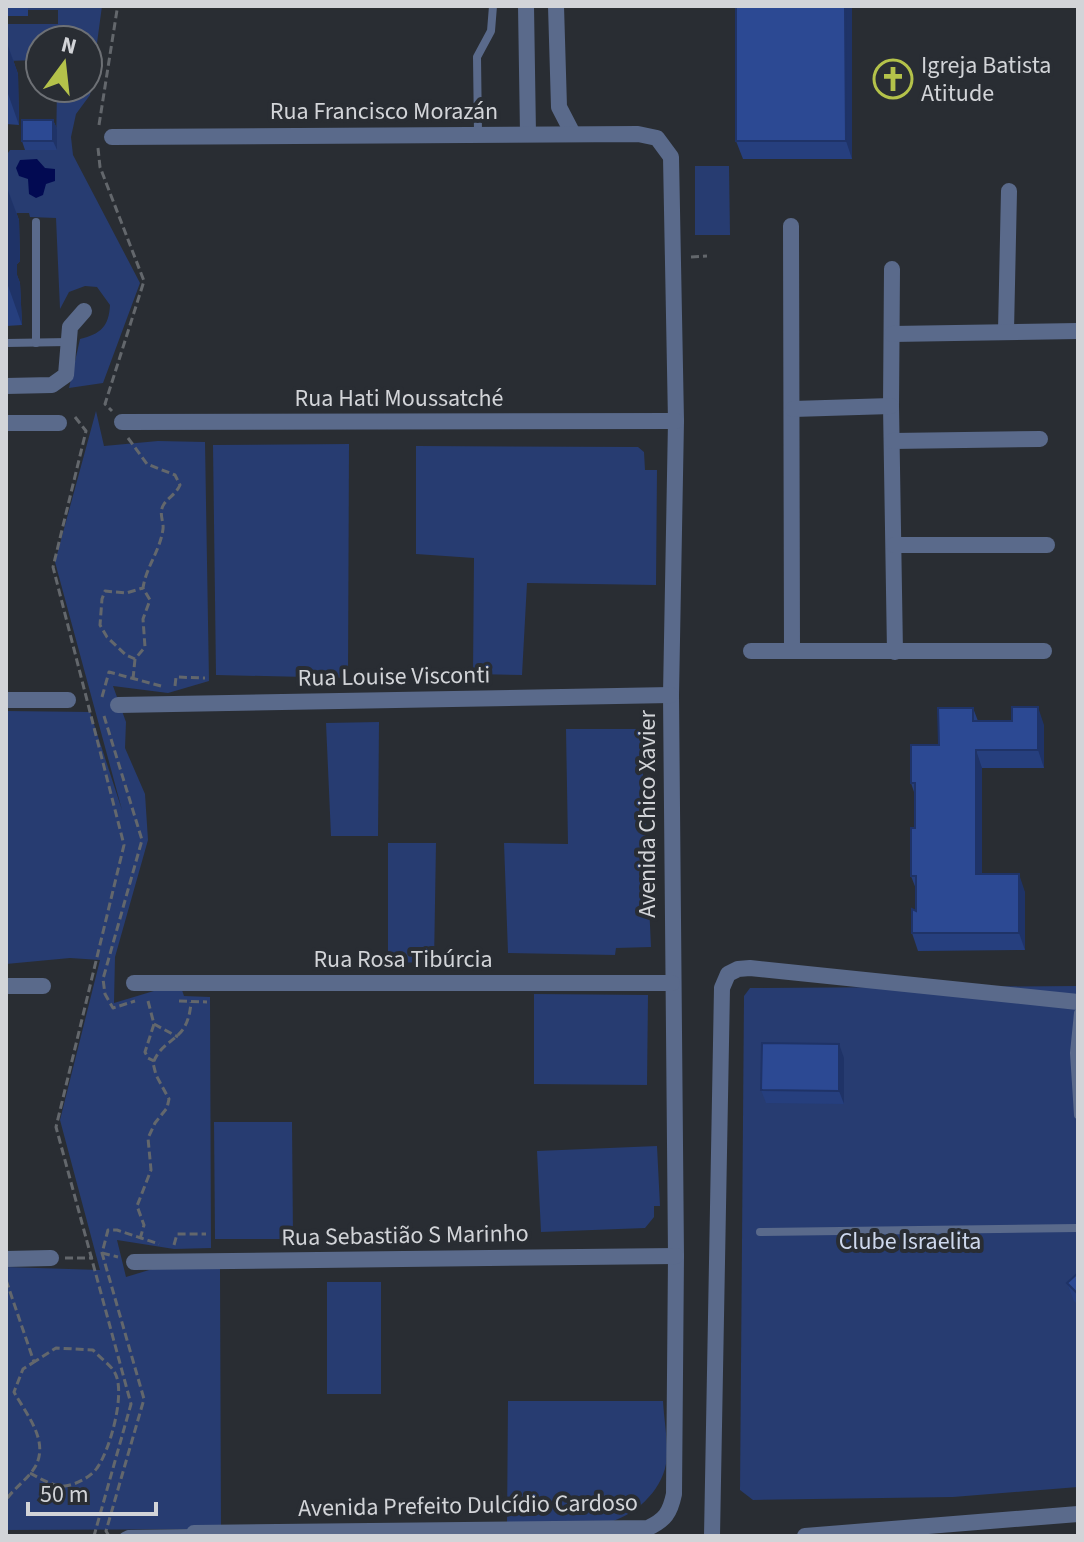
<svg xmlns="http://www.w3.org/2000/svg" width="1084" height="1542" font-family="'Source Sans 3',sans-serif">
<rect width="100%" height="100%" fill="#292d33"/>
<g fill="#273c71">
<path d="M28,6H102L90,95L76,114L71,137L73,155L140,283L103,383L69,388L80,339C101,334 109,326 110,305L97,287L85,286L69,292L60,309L56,218L30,217L29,213H6L8,153L10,150H56L57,88H88V40H40V60L6,61V24H58V10H28Z"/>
<polygon points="695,166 729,166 730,235 695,235"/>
<polygon points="96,411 104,446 158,441 205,442 209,681 168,693 113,686 126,722 125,748 145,794 148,840 115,957 114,1003 167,987 181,987 184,996 210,997 211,1248 174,1249 117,1240 126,1277 159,1267 220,1268 221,1529 6,1530 6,1267 100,1270 60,1120 100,960 70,958 6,964 6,711 90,712 122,810 55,562"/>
<polygon points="349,444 348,678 216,675 213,445"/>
<polygon points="416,446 638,447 644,452 645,470 657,470 656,585 527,583 522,675 473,674 474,558 416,554"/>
<polygon points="379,722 378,836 331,836 326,723"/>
<polygon points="566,729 641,729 651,947 616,948 615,955 508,953 504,843 568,844"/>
<polygon points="388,843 436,843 434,963 388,962"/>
<polygon points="1078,986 1078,1487 953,1497 753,1500 740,1490 744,996 750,988"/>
<polygon points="534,994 648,995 647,1085 534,1084"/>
<polygon points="214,1122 292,1122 293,1239 215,1239"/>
<polygon points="657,1146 660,1206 654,1206 654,1217 645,1228 541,1232 537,1151"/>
<rect x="327" y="1282" width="54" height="112"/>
<path d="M508,1401H663C664,1421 669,1445 666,1464C661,1492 634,1516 607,1523C585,1529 533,1524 507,1524Z"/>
</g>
<polygon fill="#020a52" points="37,159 45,168 55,169 55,181 46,184 43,195 36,198 29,194 28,179 19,176 16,168 20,160"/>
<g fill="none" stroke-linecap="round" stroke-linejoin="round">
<g stroke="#63676c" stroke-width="3" stroke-dasharray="8 4" stroke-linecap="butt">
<polyline points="99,125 117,10"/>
<polyline points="98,148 100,167 144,281 105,404 112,411"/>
<polyline points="691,257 707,256"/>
<polyline points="75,417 86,431 53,567 124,845 56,1127 131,1404 94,1536"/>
<path d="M128,438L147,464L175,475L180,485C176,494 169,497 164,504C158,513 164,521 163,529C160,551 146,567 143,588L150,600L143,619L145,647L135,659L126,655L107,637L100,625L102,599L105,591L126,593L143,588"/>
<polyline points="133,679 135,659"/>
<polyline points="175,686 176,677 205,678"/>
<polyline points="102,697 109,672 161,686"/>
<polyline points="104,716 142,840 103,979 105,994 113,1008 135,1001"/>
<polyline points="148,1001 154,1024 145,1052 148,1058 154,1061"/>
<polyline points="179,1001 207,1002"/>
<polyline points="154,1024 178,1037"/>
<path d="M140,1239L144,1225L137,1206L151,1170L148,1138L155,1123L167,1108L169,1099L156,1075L153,1063C164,1035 188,1044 191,1002"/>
<polyline points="174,1245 177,1234 206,1234"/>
<polyline points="102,1253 118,1257"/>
<polyline points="65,1258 93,1258"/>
<path d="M6,1280L34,1362L23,1369L14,1392C26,1414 50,1441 35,1467C28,1479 14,1488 6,1500"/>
<path d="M30,1473C41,1479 52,1486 65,1486C75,1485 91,1477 97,1468C110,1450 126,1393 115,1373C111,1365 99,1357 93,1350L56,1348L34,1362"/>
<polyline points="109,1536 106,1531 144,1399 102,1253 108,1230 117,1230 159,1244"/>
</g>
<g stroke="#5a6a8b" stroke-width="8">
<polyline points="478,133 477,57 491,31 493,6"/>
<polyline points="6,343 69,342"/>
<polyline points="36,343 36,222"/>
<polyline points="1078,1013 1074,1053 1078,1115"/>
<polyline points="760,1232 1078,1228"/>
<polyline points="124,1536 128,1534 194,1533"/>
</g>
<g stroke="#5a6a8b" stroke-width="16">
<polyline points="526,6 528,134"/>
<polyline points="556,6 559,107 573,134"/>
<path d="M112,137L638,134L657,138L671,157L676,421L671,695L676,1256L674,1494C670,1513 665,1520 648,1528L194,1533"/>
<polyline points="791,226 792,650"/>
<polyline points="892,269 891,406 895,652"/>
<polyline points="1006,331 1009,191"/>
<polyline points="892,334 1078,331"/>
<polyline points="6,386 52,385 66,375 70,327 84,311"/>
<polyline points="793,409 891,406"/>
<polyline points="122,422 676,421"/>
<polyline points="6,423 59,423"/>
<polyline points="892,441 1040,439"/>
<polyline points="894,545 1047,545"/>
<polyline points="751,651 1044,651"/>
<polyline points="6,700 68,700"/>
<polyline points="118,705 671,695"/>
<polyline points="134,983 672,983"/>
<polyline points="6,986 43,986"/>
<polyline points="6,1259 51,1258"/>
<polyline points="134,1262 676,1256"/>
<polyline points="712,1536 722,988 728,974 738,969 750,968 1078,1002"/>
<polyline points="805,1536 1078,1514"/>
</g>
</g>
<g fill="#263f7e">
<rect x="6" y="6" width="22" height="10"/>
<polygon points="852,6 852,159 743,159 736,141"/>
<polygon points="6,40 18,74 19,125 6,124"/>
<polygon points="53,120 57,129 57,150 25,150 22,141"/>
<polygon points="6,185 19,220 20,261 17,264 17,275 20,283 22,325 6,326"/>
<polygon points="973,708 978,721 1044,725 1044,768 982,768 982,874 1025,892 1025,950 918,951 912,933 916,911 916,889 911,876 915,828 915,795 911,783 939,745"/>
<polygon points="844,1058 844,1104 766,1103 761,1090"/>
<polygon points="1078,1273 1078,1305 1074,1301 1067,1283"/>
</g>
<g fill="#1f3367">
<polygon points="845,6 852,6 852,159 846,141"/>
<polygon points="6,40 18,74 19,125 6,88"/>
<polygon points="53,120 57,129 57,150 53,141"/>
<polygon points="6,185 19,220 20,261 17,264 17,275 20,283 22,325 6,280"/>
<polygon points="1038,707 1044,725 1044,768 1038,750"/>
<polygon points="976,750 982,768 982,891 976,874"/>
<polygon points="1019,874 1025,892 1025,950 1019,933"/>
<polygon points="839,1044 844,1058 844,1104 839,1091"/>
</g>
<g fill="#2c4993" stroke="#1f3367" stroke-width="2">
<polygon points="736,6 845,6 846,141 736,141"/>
<rect x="22" y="120" width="31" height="21"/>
<polygon points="1012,707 1038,707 1038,750 976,750 976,874 1019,874 1019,933 912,933 912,909 916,911 916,876 911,876 911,828 915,828 915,783 911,783 911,745 939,745 938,708 973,708 973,721 1012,721"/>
<polygon points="762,1043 839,1044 839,1091 761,1090"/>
<polygon points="1078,1273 1078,1294 1067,1283"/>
</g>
<defs>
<g id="church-ring" transform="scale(2)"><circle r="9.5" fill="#292d33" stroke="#b4c24a" stroke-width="1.5"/><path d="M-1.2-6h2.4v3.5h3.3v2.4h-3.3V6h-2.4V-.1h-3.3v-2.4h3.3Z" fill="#b4c24a"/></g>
</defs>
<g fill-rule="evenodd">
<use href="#church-ring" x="893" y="79"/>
</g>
<g text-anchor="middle" stroke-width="8" stroke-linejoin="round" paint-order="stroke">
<g font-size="24" fill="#d2d4d8" stroke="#292d33" text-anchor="start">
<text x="921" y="73">Igreja Batista<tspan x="921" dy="28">Atitude</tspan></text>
</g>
<g font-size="24" fill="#d2d4d8" stroke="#292d33">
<text x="384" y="119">Rua Francisco Morazán</text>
<text x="399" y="406">Rua Hati Moussatché</text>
<text transform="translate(394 676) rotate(-1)" y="8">Rua Louise Visconti</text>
<text transform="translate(647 814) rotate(-90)" y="8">Avenida Chico Xavier</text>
<text x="403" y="967">Rua Rosa Tibúrcia</text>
<text transform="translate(405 1235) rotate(-1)" y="8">Rua Sebastião S Marinho</text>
<text transform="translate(468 1505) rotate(-1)" y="8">Avenida Prefeito Dulcídio Cardoso</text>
</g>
<g font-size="24" fill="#ced8ed" stroke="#292d33">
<text x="910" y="1249">Clube Israelita</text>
</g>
</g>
<rect width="1084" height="1542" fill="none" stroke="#d2d4d8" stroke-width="16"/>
<g transform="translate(64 64) rotate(15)"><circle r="38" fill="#292d33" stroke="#6d7075" stroke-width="2"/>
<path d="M0-6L14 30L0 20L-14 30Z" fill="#b4c24a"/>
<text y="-12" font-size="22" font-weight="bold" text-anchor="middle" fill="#d2d4d8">N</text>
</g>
<path d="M28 1502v12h128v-12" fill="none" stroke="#d2d4d8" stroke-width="4"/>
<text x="40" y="1502" font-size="24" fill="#d2d4d8" stroke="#292d33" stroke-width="6" paint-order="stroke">50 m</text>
</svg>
